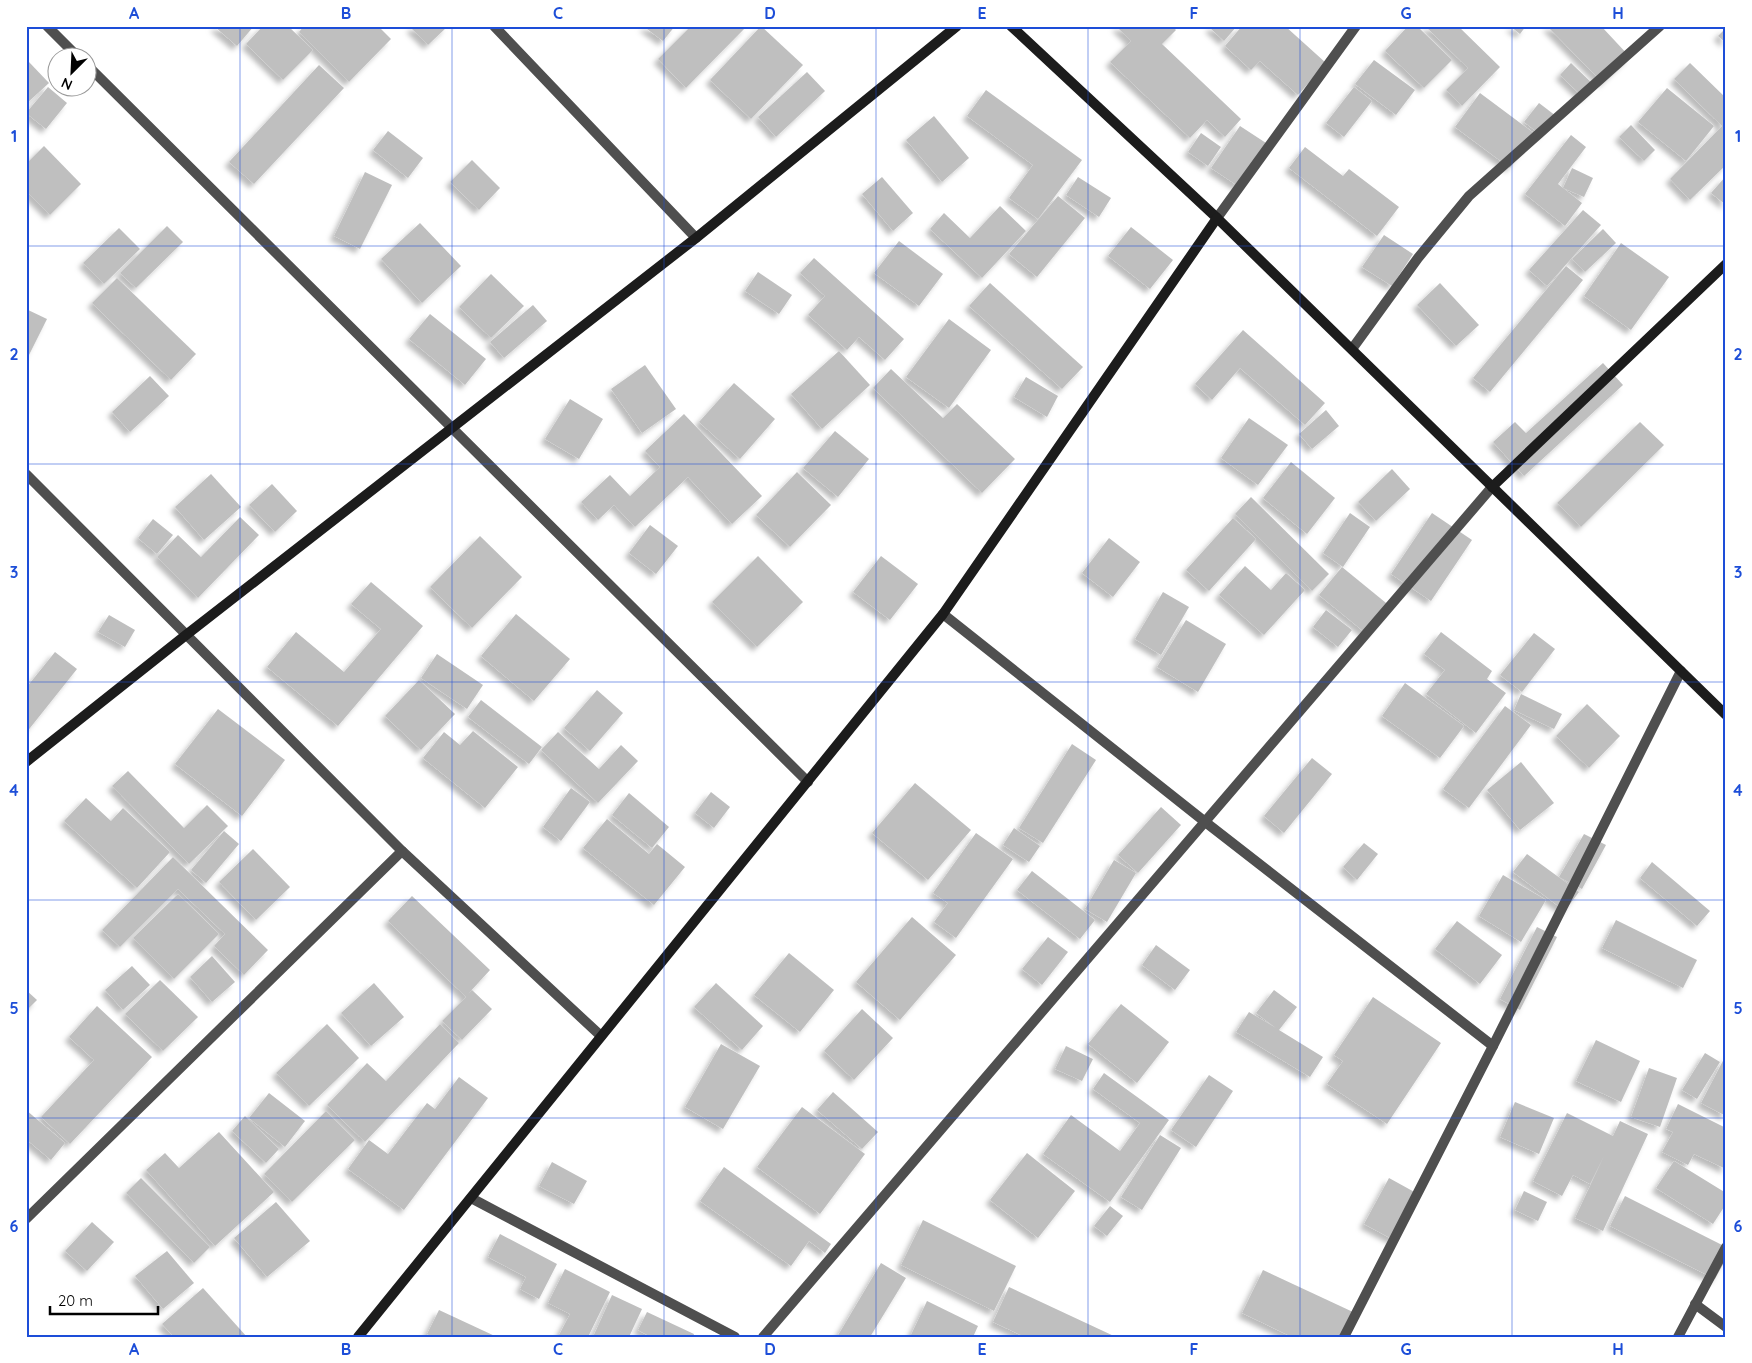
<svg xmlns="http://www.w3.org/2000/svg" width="1752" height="1363" font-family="Quicksand,sans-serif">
<defs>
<filter id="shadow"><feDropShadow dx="-4.5" dy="4.5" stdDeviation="2.5" flood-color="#0004"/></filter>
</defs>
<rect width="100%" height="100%" fill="#fff"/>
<g fill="#bfbfbf" filter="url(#shadow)">
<polygon points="214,26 254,26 237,46"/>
<polygon points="263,26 288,26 313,50 283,80 246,44"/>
<polygon points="304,26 378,26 391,39 349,82 299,32"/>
<polygon points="413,26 448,26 428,45 411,28"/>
<polygon points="643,26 675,26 663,41"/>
<polygon points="691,26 747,26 686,88 658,59"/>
<polygon points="761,26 803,65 751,119 710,80"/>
<polygon points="1116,26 1172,26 1176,30 1162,44 1241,119 1225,137 1207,120 1190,138 1110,62 1131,41"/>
<polygon points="1211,26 1237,26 1224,41 1210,28"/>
<polygon points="1242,26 1285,26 1326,63 1298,95 1260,61 1251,70 1225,46"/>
<polygon points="1408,26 1417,26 1452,60 1424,88 1385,51"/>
<polygon points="1425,26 1458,26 1500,67 1462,106 1446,90 1468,68"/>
<polygon points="1510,26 1526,26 1520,34"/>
<polygon points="1547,26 1601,26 1630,57 1603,83"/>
<polygon points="1726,28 1726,43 1718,36"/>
<polygon points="1374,60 1415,90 1396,115 1355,84"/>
<polygon points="29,62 49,83 26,104 26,65"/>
<polygon points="1571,63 1595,86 1584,98 1560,75"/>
<polygon points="1690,63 1726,98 1726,165 1690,200 1670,179 1722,126 1674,79"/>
<polygon points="319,65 344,88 254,184 229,162"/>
<polygon points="807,72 825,91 776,137 758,117"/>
<polygon points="48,87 67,103 46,129 26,113"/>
<polygon points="1354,87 1372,101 1344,137 1326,123"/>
<polygon points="1667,88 1714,126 1686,161 1638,122"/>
<polygon points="986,90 1082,160 1038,219 1009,198 1033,165 967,116"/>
<polygon points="1480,93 1535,134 1510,168 1455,127"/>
<polygon points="1539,103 1556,116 1541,135 1524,122"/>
<polygon points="934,116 969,158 942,182 906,140"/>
<polygon points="1631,125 1655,150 1644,161 1619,137"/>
<polygon points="1240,126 1266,143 1238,186 1211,168"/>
<polygon points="388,131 423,158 408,178 373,150"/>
<polygon points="1201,133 1221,147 1208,166 1188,152"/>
<polygon points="1571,135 1586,147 1558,184 1582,203 1565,226 1525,194"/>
<polygon points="44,146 81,184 50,215 26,191 26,164"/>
<polygon points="1305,147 1343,176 1349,169 1399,207 1377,236 1289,168"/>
<polygon points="472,160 500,188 479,210 450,182"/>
<polygon points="1572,168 1593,178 1584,197 1563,188"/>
<polygon points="365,172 392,185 360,249 334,236"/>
<polygon points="1726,176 1726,205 1711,193"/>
<polygon points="882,177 913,213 893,231 862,194"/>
<polygon points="1078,177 1111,198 1099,217 1066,195"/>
<polygon points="1058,196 1085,218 1037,277 1009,254"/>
<polygon points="1000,206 1026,231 982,278 930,229 944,213 970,238"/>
<polygon points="1583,210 1601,225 1547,286 1529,270"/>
<polygon points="420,223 461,266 422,303 381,259"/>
<polygon points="167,226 183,242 136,288 120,273"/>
<polygon points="1131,227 1173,260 1150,289 1108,256"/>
<polygon points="119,228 140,249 104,284 83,263"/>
<polygon points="1603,229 1616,243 1585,272 1572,259"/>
<polygon points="1384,235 1413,254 1392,286 1362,267"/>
<polygon points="899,241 943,274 919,306 874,273"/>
<polygon points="1621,243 1669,277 1631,330 1584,296"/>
<polygon points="814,258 904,339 885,360 859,337 847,350 808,315 825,296 800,273"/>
<polygon points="1566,266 1583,280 1490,392 1473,378"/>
<polygon points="758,272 792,295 779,314 745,291"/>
<polygon points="491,274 524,306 491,338 459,307"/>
<polygon points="117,278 196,354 171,380 92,303"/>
<polygon points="990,283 1083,367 1062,389 969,306"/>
<polygon points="1440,283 1479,325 1456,346 1417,305"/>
<polygon points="533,305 547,321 504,358 490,342"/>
<polygon points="26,309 47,319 28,357 26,356"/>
<polygon points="430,314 486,359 465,385 409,339"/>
<polygon points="949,319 991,350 949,408 906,377"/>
<polygon points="1243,330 1325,403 1305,425 1240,368 1212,400 1195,384"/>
<polygon points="839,351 870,385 822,429 791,394"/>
<polygon points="1603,363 1623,385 1524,476 1493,442 1515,422 1526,433"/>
<polygon points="645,365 676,409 642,433 611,389"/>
<polygon points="891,369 943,418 957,404 1015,459 982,493 873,388"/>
<polygon points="150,376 169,396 130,432 112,412"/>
<polygon points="1026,377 1058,396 1047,417 1014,397"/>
<polygon points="734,383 775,419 740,459 699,422"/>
<polygon points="570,399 603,419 579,459 545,439"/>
<polygon points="1326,410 1339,426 1312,449 1299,434"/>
<polygon points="684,414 762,496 732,524 688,477 635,527 614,505 598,520 581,502 610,475 630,496 660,467 645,451"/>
<polygon points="1249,418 1288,445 1258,485 1221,458"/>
<polygon points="1640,422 1664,445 1581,527 1557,503"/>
<polygon points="835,431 869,459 838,497 803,468"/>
<polygon points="1291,462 1335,498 1307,534 1263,498"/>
<polygon points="1392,469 1410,489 1376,521 1358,502"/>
<polygon points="797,472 831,505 790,547 756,515"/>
<polygon points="211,474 241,507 204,540 175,507"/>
<polygon points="272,484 297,511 275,532 249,505"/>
<polygon points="1251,497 1329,574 1312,591 1235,514"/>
<polygon points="1350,513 1370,527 1343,567 1323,553"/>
<polygon points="1432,513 1472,540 1431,601 1391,574"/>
<polygon points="240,517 259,535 198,598 157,557 178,535 201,557"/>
<polygon points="1233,518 1256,539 1209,591 1186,570"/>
<polygon points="153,519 173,535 157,554 138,538"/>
<polygon points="650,525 678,546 656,574 629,553"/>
<polygon points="480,536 522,577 472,628 430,587"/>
<polygon points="1109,538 1140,562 1113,597 1082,573"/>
<polygon points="758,556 803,602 757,647 712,602"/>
<polygon points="881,556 918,584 890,620 853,592"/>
<polygon points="1245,566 1271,590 1286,573 1305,590 1264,635 1219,595"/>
<polygon points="1342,567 1391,607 1368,635 1319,595"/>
<polygon points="371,582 423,626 338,726 267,667 296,632 344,672 381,629 351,604"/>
<polygon points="1163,592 1189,607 1161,655 1135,639"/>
<polygon points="1326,610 1352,630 1338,647 1313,627"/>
<polygon points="516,614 570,659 534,701 481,656"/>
<polygon points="109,615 135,630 125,647 98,632"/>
<polygon points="1186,620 1226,644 1198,692 1157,667"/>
<polygon points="1441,632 1492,671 1487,679 1506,693 1476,733 1426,694 1445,670 1424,654"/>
<polygon points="1534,633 1555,649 1522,692 1500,675"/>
<polygon points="55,652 77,669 26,733 26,688"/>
<polygon points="437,654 483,685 467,709 421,678"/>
<polygon points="419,680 455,714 421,750 385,716"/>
<polygon points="1405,683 1464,726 1440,758 1382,716"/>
<polygon points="597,690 623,713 590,751 564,728"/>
<polygon points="1521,694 1562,714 1554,729 1514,710"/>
<polygon points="481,700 542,747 529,764 468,717"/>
<polygon points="1587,704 1620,736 1589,768 1556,736"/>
<polygon points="1505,706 1531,725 1469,808 1443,789"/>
<polygon points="218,709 285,760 242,816 175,764"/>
<polygon points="473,731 518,767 485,808 423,758 444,732 460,745"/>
<polygon points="558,732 599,769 621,745 638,761 598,803 541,750"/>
<polygon points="1072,744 1096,760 1043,843 1019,828"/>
<polygon points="1312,758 1332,774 1284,833 1264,816"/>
<polygon points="1521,762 1554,803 1520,830 1487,790"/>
<polygon points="128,771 184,828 207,805 228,826 189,864 112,786"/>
<polygon points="915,783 971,830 928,880 872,833"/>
<polygon points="571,788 590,802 561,841 543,827"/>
<polygon points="711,792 730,807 714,828 695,813"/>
<polygon points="629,793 669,827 652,848 612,815"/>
<polygon points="86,798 111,821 123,808 170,852 137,888 64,821"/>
<polygon points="1161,807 1181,825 1138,873 1118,855"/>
<polygon points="607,819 649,854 657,844 685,867 654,905 583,848"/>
<polygon points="1014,828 1040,846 1029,862 1003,845"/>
<polygon points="224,831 239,844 206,883 191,870"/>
<polygon points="976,833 1013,859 956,938 934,922 948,903 933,893"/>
<polygon points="1584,834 1606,845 1582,889 1559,877"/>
<polygon points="1364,843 1378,854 1357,880 1343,867"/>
<polygon points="253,849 290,887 256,920 219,882"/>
<polygon points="1527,854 1579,892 1565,911 1513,872"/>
<polygon points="173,857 268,950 244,975 214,946 225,934 178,889 120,947 102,930"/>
<polygon points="1114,860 1136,873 1107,922 1085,909"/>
<polygon points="1652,862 1710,911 1697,926 1640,878"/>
<polygon points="1032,871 1095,920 1080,939 1017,890"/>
<polygon points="1503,875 1546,900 1521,942 1479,916"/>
<polygon points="178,894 219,934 174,979 133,938"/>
<polygon points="412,896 490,970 468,994 472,990 492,1009 462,1040 442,1021 466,997 388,921"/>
<polygon points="912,917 956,955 900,1020 856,982"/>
<polygon points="1616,920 1697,960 1683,988 1602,948"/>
<polygon points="1457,921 1502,955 1480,984 1435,949"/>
<polygon points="1537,927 1557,937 1520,1010 1500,999"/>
<polygon points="1048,937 1068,952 1042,985 1022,969"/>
<polygon points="1156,945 1190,970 1175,990 1142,965"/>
<polygon points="789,953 834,990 800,1032 754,995"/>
<polygon points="212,956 235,982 212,1002 190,977"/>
<polygon points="132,966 150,985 123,1010 105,990"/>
<polygon points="160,980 198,1017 163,1051 125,1014"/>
<polygon points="374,983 404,1017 371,1046 341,1013"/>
<polygon points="716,983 763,1026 742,1050 694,1007"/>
<polygon points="26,990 37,1000 26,1011"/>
<polygon points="1274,990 1297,1007 1279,1030 1323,1057 1310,1077 1236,1032 1249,1012 1276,1028 1256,1013"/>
<polygon points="1373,997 1441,1043 1387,1124 1327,1084 1343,1061 1334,1055"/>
<polygon points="1121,1004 1169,1042 1137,1083 1088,1044"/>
<polygon points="97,1006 152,1057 70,1144 41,1117 94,1060 69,1037"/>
<polygon points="862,1009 893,1038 854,1080 824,1051"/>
<polygon points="327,1024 359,1058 309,1106 276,1073"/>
<polygon points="440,1024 459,1043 365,1142 327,1105 367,1063 386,1081"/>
<polygon points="1596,1040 1640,1061 1621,1102 1576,1081"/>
<polygon points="721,1044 760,1066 723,1129 685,1107"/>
<polygon points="1066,1046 1093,1059 1082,1081 1055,1069"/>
<polygon points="1705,1053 1720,1062 1697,1099 1682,1090"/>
<polygon points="1726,1055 1726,1116 1701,1103"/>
<polygon points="1649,1068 1677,1078 1660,1127 1631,1117"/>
<polygon points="1104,1073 1169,1120 1110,1202 1043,1154 1071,1115 1120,1151 1140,1123 1093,1089"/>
<polygon points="1209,1075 1233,1091 1196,1147 1171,1130"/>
<polygon points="459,1077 488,1098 404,1210 348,1169 369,1140 388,1154 427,1103 435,1109"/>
<polygon points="833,1092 878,1132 862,1149 817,1110"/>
<polygon points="269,1093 305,1121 285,1147 249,1118"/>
<polygon points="1515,1102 1554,1118 1539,1154 1500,1137"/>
<polygon points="1678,1104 1726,1128 1726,1169 1694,1154 1688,1165 1662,1152 1673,1132 1666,1129"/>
<polygon points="802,1107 865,1154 820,1214 757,1167"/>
<polygon points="26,1110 65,1143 51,1160 26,1139"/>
<polygon points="326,1111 355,1140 292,1202 264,1174"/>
<polygon points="1567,1113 1613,1136 1620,1121 1648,1134 1603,1231 1575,1218 1604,1156 1590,1184 1573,1175 1562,1196 1533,1181"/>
<polygon points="245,1116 279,1149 266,1163 232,1131"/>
<polygon points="219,1132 274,1192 215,1246 146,1170 165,1153 179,1168"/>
<polygon points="1160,1135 1181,1148 1142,1210 1121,1197"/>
<polygon points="1027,1153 1075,1191 1038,1238 990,1200"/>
<polygon points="1674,1161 1726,1193 1726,1204 1713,1224 1656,1188"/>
<polygon points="552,1162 587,1181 574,1204 539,1186"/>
<polygon points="724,1167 831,1244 825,1253 809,1241 791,1266 700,1201"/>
<polygon points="141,1178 210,1247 194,1263 126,1193"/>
<polygon points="1389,1178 1418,1194 1394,1240 1364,1224"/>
<polygon points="1524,1191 1547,1202 1538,1221 1515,1210"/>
<polygon points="1625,1196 1726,1247 1726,1259 1715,1279 1610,1226"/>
<polygon points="276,1202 310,1241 267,1277 234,1238"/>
<polygon points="1110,1206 1123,1216 1107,1236 1094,1226"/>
<polygon points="923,1220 1016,1266 994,1311 901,1265"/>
<polygon points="92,1222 114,1242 87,1271 65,1251"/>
<polygon points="500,1234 557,1264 539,1299 520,1289 526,1277 488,1257"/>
<polygon points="167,1251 194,1283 163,1309 135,1276"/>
<polygon points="881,1263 906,1278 870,1337 837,1337"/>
<polygon points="565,1269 610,1292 588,1337 558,1337 570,1314 548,1303"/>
<polygon points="1263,1270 1353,1312 1341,1337 1292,1337 1242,1313"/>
<polygon points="1009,1287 1116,1337 1025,1337 993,1322"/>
<polygon points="203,1288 247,1337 174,1337 162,1324"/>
<polygon points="612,1295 642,1309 629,1337 593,1337"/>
<polygon points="927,1301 978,1326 973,1337 910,1337"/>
<polygon points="439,1310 497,1337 433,1337 427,1334"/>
<polygon points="647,1312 694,1334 693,1337 651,1337 638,1330"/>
</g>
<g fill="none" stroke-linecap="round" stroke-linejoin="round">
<g stroke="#4f4f4f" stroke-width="10">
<polyline points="47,26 79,58"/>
<polyline points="494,26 696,238"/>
<polyline points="88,66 808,782"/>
<polyline points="1217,218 1356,26"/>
<polyline points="1352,349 1418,258 1469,196 1660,26"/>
<polyline points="26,474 402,851 601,1036"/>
<polyline points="943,614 1204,821 1493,1046"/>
<polyline points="471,1198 735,1337"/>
<polyline points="26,1219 402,851"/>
<polyline points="1695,1304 1726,1327"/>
<polyline points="763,1337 1492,487"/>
<polyline points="1344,1337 1493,1046 1681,671"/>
<polyline points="1678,1337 1726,1247"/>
</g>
<g stroke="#1c1c1c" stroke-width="10">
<polyline points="1011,26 1217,218 1726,715"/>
<polyline points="1492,487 1726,264"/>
<polyline points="26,762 186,635 696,238 957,26"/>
<polyline points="358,1337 943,614 1217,218"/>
</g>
</g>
<path fill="none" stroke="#1d4ed8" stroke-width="1" stroke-opacity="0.55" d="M240,26V1337M452,26V1337M664,26V1337M876,26V1337M1088,26V1337M1300,26V1337M1512,26V1337M26,246H1726M26,464H1726M26,682H1726M26,900H1726M26,1118H1726"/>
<rect width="1752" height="1363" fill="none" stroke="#ffffff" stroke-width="55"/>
<g transform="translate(72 72) rotate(204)"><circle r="24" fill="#ffffff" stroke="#999999"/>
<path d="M0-4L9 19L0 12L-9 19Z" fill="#000000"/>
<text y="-8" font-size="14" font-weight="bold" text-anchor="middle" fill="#000000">N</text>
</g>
<path d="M50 1306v8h108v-8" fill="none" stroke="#000000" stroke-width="2.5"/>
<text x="58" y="1306" font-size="15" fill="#000000" stroke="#ffffff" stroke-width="4" paint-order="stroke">20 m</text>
<rect x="28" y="28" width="1696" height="1308" fill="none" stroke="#1d4ed8" stroke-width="2"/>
<g font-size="16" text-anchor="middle" font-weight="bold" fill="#1d4ed8">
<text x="134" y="19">A</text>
<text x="346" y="19">B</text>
<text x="558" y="19">C</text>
<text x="770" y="19">D</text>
<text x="982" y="19">E</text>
<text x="1194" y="19">F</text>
<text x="1406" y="19">G</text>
<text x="1618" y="19">H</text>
<text x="14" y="142">1</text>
<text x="1738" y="142">1</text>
<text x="14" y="360">2</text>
<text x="1738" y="360">2</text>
<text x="14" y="578">3</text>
<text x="1738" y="578">3</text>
<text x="14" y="796">4</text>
<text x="1738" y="796">4</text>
<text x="14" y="1014">5</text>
<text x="1738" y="1014">5</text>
<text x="14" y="1232">6</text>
<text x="1738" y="1232">6</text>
<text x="134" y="1355">A</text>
<text x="346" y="1355">B</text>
<text x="558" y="1355">C</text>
<text x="770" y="1355">D</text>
<text x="982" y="1355">E</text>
<text x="1194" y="1355">F</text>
<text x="1406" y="1355">G</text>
<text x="1618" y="1355">H</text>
</g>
</svg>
